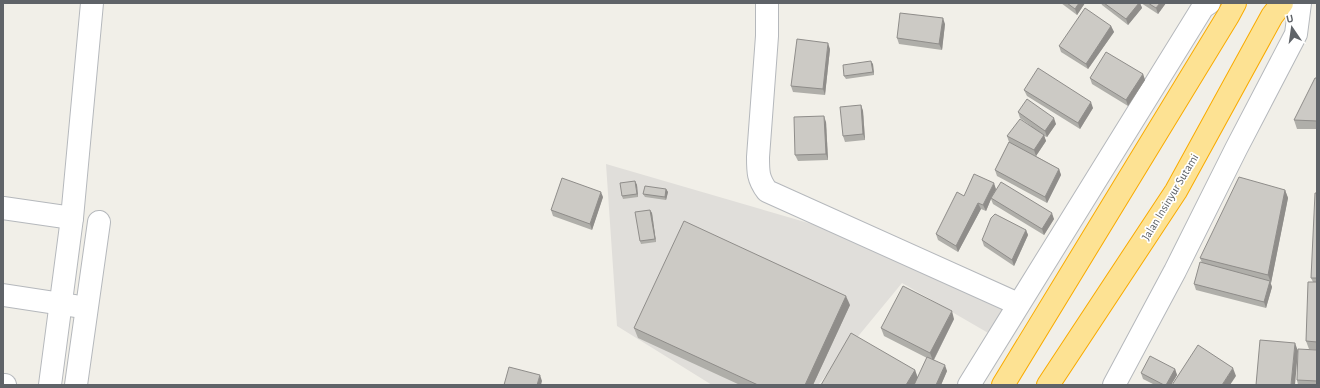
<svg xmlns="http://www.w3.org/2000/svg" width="1320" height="388" font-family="'Alegreya Sans',sans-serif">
<rect width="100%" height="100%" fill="#f1efe8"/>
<polygon fill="#e0deda" points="606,164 915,254 1009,308 990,334 902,283 818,385 712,385 617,326"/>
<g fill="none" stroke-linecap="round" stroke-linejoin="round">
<g stroke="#b5b8bc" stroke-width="24">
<g id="minor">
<path d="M767,3V36L758,157C758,172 758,179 767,191L1018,304"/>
<polyline points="3,208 72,218"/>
<polyline points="3,295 75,306"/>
<polyline points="3,385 5,385"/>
<polyline points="50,385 72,218 92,3"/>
<polyline points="76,385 99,222"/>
<polyline points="969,385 1203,7 1209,3"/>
<polyline points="1114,385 1175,271 1236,149 1296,34 1300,3"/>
</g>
</g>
<g stroke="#f9ab00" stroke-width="24">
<g id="highway">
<polyline points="1003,385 1228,16 1235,3"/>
<polyline points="1048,385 1176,191 1272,16 1282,3"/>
</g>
</g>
<use href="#minor" stroke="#fff" stroke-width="22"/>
<use href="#highway" stroke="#fde293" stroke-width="22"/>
</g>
<g fill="#afaea9">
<polygon points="1061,3 1085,3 1077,15"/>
<polygon points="1101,3 1140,3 1142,8 1128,25 1102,5"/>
<polygon points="1141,3 1166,3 1158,14"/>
<polygon points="945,24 942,50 899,44 897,38"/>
<polygon points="1111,26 1114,32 1088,69 1061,52 1059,46"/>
<polygon points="830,49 825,95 793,92 791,86"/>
<polygon points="873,64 874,75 846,79 844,76"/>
<polygon points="1143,74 1145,80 1128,106 1092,84 1090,78"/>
<polygon points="1317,78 1317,129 1297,129 1294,120"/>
<polygon points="1024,90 1093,108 1080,129 1027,96"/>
<polygon points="861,105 863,111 865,140 845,142 843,136"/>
<polygon points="1018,112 1056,124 1047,137 1044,136 1046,141 1036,156 1059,169 1061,175 1047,203 997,176 995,170 1009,142 1007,136 1031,126 1020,118"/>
<polygon points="826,122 828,160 798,161 795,155"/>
<polygon points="635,181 637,185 638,197 623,199 622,196"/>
<polygon points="666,189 668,192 666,200 645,197 643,194"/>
<polygon points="996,189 1054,219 1044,235 993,204 991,199 986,211 981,209 958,252 938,240 936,234 964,196"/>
<polygon points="1285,190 1288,198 1271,283 1270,283 1272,287 1266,308 1196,290 1194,284 1202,263 1200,258"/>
<polygon points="1317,193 1317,350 1309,349 1306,341 1313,282 1311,278"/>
<polygon points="603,197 592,230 553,216 551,210"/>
<polygon points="650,210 652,213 656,242 641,244 640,241"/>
<polygon points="1026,230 1028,235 1014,266 984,246 982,240"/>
<polygon points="850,305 813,385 740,385 638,338 634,328"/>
<polygon points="954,319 934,360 947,371 941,385 821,385 915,370 918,378 927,358 884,336 881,328"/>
<polygon points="1317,350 1317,385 1298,385 1297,380"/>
<polygon points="1175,369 1177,375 1171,385 1155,385 1143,379 1141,373"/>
</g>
<g fill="#8f8d8a">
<polygon points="1079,3 1085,3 1077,15 1075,9"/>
<polygon points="1139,3 1140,3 1142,8 1128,25 1126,19"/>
<polygon points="1160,3 1166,3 1158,14 1156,8"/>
<polygon points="943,18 945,24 942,50 939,44"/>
<polygon points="1111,26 1114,32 1088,69 1086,64"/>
<polygon points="828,43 830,49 825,95 823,89"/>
<polygon points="871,61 873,64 874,75 873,72"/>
<polygon points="1143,74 1145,80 1128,106 1126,100"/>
<polygon points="1091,102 1093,108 1080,129 1078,123"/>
<polygon points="861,105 863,111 865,140 863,134"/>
<polygon points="824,116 826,122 828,160 826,154"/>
<polygon points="1054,118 1056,124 1047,137 1045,131"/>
<polygon points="1044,135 1046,141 1036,156 1034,150"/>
<polygon points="1059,169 1061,175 1047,203 1045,197"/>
<polygon points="635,181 637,185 638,197 637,194"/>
<polygon points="994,183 996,189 991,198 991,199 986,211 983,205"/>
<polygon points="666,189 668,192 666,200 665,197"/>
<polygon points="1285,190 1288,198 1271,283 1268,275"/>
<polygon points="601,192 603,197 592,230 590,224"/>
<polygon points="978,203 981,209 958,252 956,246"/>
<polygon points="650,210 652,213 656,242 655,239"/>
<polygon points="1052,213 1054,219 1044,235 1042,229"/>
<polygon points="1026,230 1028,235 1014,266 1012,260"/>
<polygon points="1270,281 1272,287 1266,308 1264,302"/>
<polygon points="846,296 850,305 813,385 805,385"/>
<polygon points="952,311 954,319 933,361 930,353"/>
<polygon points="1295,343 1298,351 1295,385 1291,385"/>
<polygon points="945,365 947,371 941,385 936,385"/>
<polygon points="1233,368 1236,376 1230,385 1222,385"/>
<polygon points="1175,369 1177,375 1171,385 1166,385"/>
<polygon points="915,370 918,379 915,385 906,385"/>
<polygon points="540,375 542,381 541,385 537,385"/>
</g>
<g fill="#cccac5" stroke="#8f8d8a">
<polygon points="1067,3 1079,3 1075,9"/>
<polygon points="1104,3 1139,3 1126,19"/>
<polygon points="1148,3 1160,3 1156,8"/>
<polygon points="1085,8 1111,26 1086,64 1059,46"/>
<polygon points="900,13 943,18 939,44 897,38"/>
<polygon points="797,39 828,43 823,89 791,86"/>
<polygon points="1106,52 1143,74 1126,100 1090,78"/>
<polygon points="871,61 873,72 844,76 843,65"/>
<polygon points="1038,68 1091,102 1078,123 1024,90"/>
<polygon points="1315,78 1317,78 1317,121 1294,120"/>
<polygon points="1027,99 1054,118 1045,131 1018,112"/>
<polygon points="861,105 863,134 843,136 840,107"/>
<polygon points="824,116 826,154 795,155 794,117"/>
<polygon points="1020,119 1044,135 1034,150 1007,136"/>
<polygon points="1009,142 1059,169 1045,197 995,170"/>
<polygon points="974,174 994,183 983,205 978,203 956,246 936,234 957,192 964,196"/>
<polygon points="1239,177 1285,190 1268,275 1200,258"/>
<polygon points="562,178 601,192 590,224 551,210"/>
<polygon points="635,181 637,194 622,196 620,183"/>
<polygon points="1001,182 1052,213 1042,229 991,198"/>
<polygon points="645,186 666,189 665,197 643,194"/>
<polygon points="1315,193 1317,193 1317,278 1311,278"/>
<polygon points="650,210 655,239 640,241 635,212"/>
<polygon points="995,214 1026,230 1012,260 982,240 991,218"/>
<polygon points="684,221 846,296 805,385 758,385 634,328"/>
<polygon points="1200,262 1270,281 1264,302 1194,284"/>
<polygon points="1308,282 1317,282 1317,342 1306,341"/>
<polygon points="903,286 952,311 930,353 881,328"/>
<polygon points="851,333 915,370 906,385 821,385"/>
<polygon points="1260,340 1295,343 1291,385 1256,385"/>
<polygon points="1198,345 1233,368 1222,385 1172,385"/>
<polygon points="1298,349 1317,350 1317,381 1297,380"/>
<polygon points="1150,356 1175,369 1166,385 1164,385 1141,373"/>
<polygon points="927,357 945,365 936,385 914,385"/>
<polygon points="509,367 540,375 537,385 504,385"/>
</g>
<g text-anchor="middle" stroke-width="3.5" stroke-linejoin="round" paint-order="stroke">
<g font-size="12" fill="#5f6368" stroke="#fff">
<text transform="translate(1170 197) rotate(-59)" y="4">Jalan Insinyur Sutami</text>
</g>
</g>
<rect width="1320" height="388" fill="none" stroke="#5f6368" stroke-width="8"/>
<g transform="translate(1292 28) rotate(347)" stroke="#ffffff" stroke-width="3" paint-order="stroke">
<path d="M0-3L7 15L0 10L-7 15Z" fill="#5f6368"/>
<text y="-6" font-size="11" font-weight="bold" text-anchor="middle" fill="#5f6368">U</text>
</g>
</svg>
